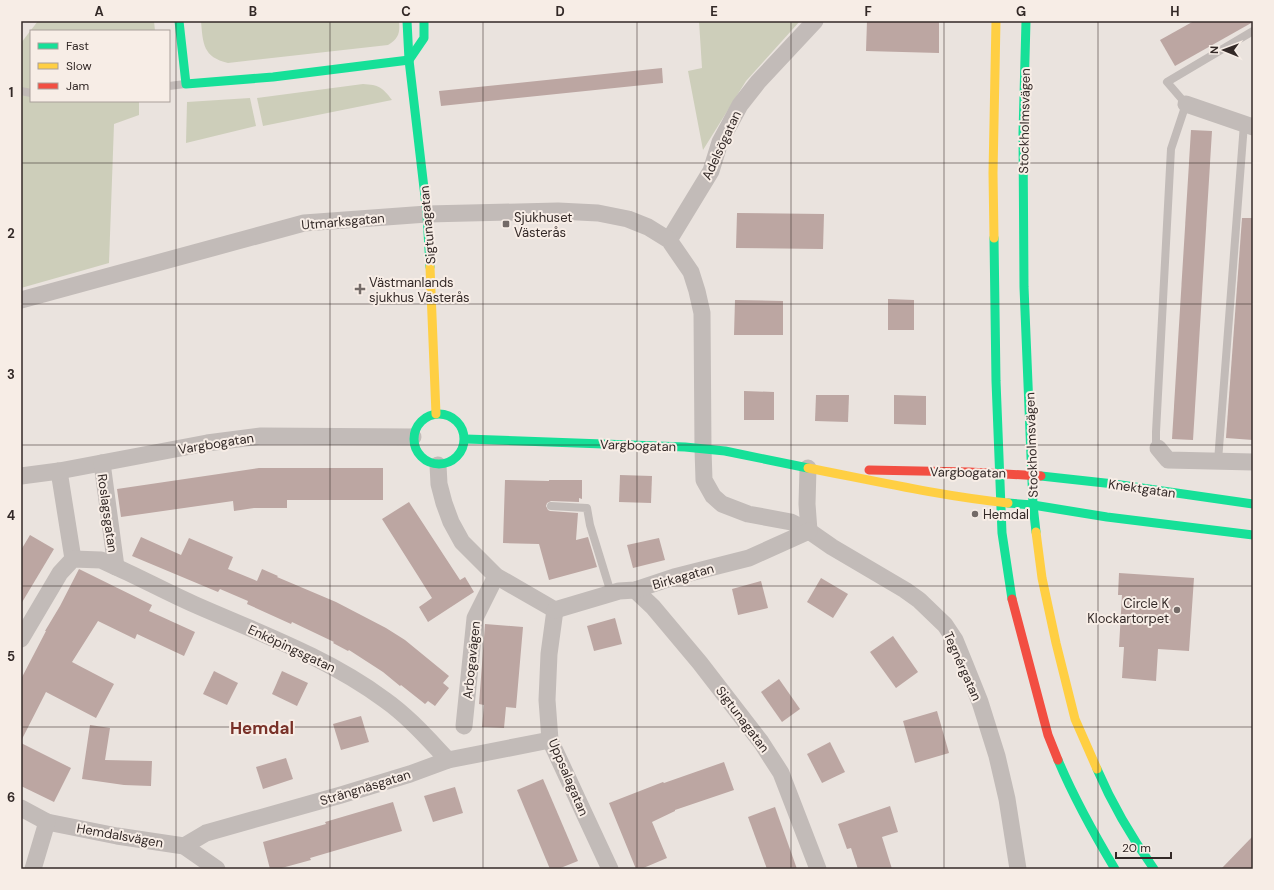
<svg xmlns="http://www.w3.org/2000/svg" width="1274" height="890" font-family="'DM Sans',sans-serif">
<rect width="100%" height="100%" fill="#eae3de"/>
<g fill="#cdceba">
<polygon points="38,21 154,21 155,31 31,31 31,101 139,101 139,115 114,124 109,263 21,288 21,43"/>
<path d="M201,21H399C400,33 399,38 388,45L228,63C203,57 203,44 201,21Z"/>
<polygon points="699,21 800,21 746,81 703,150 688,71 702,68"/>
<path d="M363,84C379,85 382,87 392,100L263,126L257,98Z"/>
<polygon points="250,98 256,126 186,143 187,102"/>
</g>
<g fill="#bca6a2">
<polygon points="867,21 939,21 939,53 866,51"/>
<polygon points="1194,21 1253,21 1253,22 1175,66 1160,40"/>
<polygon points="662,68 663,83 441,106 439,91"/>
<polygon points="1191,130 1212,131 1193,440 1172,439"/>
<polygon points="737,213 824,214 823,249 736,248"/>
<polygon points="1242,218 1253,218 1253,440 1226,438"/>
<polygon points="888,299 914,300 914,330 888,330"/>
<polygon points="735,300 783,301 783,335 734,335"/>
<polygon points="744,391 774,392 774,420 744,420"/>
<polygon points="816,395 849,395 848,422 815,421"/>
<polygon points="894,395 926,396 926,425 894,424"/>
<polygon points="259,468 383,468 383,500 287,500 287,508 254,508 234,511 233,501 121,517 117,489"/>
<polygon points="620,475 652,476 651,503 619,502"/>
<polygon points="505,480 549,481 549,480 582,480 582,499 579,498 579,502 551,501 547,503 546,506 548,510 550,511 578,513 576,540 588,537 597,567 549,580 539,544 503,543"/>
<polygon points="409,502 460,580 465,577 474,592 428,622 419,607 432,598 382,519"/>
<polygon points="30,535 54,549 21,604 21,550"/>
<polygon points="141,537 181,555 189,538 233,557 228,569 257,581 262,569 278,576 277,577 336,602 386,628 405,640 449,676 443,683 449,688 435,706 428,701 425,704 401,685 400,686 383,672 349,650 348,651 333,643 334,642 292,622 291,624 247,604 248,601 220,589 218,592 132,556"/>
<polygon points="659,538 665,560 633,568 627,545"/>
<polygon points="79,569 152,605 149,611 195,632 184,656 137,634 135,639 98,621 72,662 114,684 96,718 46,692 21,741 21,679 46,631 45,631 60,606"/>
<polygon points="1119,573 1194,578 1189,651 1158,649 1156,681 1122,678 1124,647 1119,647 1122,595 1118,595"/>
<polygon points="821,578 848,594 833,618 807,602"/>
<polygon points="761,581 768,608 738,615 732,589"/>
<polygon points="615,618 622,644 594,651 587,626"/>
<polygon points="485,624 523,627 516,708 506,707 504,728 482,727 484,705 479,704"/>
<polygon points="893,636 918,672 896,688 870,652"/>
<polygon points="214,671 238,683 227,705 203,694"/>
<polygon points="282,671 308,683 297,706 272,694"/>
<polygon points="779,679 800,709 782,722 761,692"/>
<polygon points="937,711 949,753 915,763 903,721"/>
<polygon points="361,716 369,742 341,750 333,724"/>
<polygon points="90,725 110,728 105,760 152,761 151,786 124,785 82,779"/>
<polygon points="830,742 845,772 822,783 807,754"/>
<polygon points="21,743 71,768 54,802 21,786"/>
<polygon points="286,758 293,779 263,789 256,767"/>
<polygon points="724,762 734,790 675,810 675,811 652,822 667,858 641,869 636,869 609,803 663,782 664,783"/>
<polygon points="543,779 578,861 558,869 550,869 517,790"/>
<polygon points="455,787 463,813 433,822 424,796"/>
<polygon points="393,802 402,831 310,858 311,860 278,869 270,869 263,842 326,824 325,822"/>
<polygon points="890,806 898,832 882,837 892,869 858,869 851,848 847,849 838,824"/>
<polygon points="775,807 797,869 767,869 748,817"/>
<polygon points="1253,836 1253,869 1221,869"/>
</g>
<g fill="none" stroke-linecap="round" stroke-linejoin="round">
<g stroke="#c2bbb8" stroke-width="8">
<polyline points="169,86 185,84"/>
<polyline points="21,91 31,93"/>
<polyline points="1158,448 1156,446 1156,432 1171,149 1186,104 1167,82 1253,31"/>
<polyline points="1218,461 1244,124"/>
<polyline points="551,506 587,508 590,525 611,593"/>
</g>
<g stroke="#c2bbb8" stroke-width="17">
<polyline points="1186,104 1253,127"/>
<polyline points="669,240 711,171 720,142 740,105 758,82 815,21"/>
<polyline points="21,300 304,223 427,214 558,211 598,213 628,219 648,227 669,240 691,272 697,291 702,313 703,449 704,480 713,496 722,504 748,514 791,522 809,531 832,547 905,590 919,600 945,625 955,640 966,667 980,702 997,756 1007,799 1018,869"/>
<polyline points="1158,448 1168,460 1253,462"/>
<polyline points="438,465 439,484 444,503 451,522 462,542 496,576 555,610"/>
<polyline points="808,468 807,504 809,531"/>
<polyline points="59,471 73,559"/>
<polyline points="21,476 59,471 207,443 261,436 413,437"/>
<path d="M116,567C143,579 170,594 198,606C262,634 328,658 385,700C409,717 428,739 448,760"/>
<polyline points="635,590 653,607 700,663 761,742 781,773 818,869"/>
<polyline points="555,610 549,654 547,700 550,740 610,869"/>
<polyline points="555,610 619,591 635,590 674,577 749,558 809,531"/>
<polyline points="21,639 60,573 73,559 101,560 116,567 102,463"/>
<polyline points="464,726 475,618 496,576"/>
<polyline points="21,808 47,822 117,836 184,846 217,869"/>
<polyline points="184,846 206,833 341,795 410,774 448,760 550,740"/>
<polyline points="33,869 47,822"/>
</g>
<g stroke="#16e098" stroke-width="9">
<polyline points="179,21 186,84 273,77 409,60 424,38 424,21"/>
<polyline points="407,21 409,60 427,214 430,267"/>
<polyline points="1026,21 1023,133 1024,287 1033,505 1036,532"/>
<polyline points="994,238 996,381 1002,533 1012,599"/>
<circle cx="439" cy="439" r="25"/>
<polyline points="466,439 685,447 725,451 808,468"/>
<polyline points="1041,476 1114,484 1253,504"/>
<polyline points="1008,503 1033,505 1107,517 1253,535"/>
<path d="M1058,760C1074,798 1094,834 1115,869"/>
<path d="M1097,769C1112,804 1132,838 1154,869"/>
</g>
<g stroke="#ffcf43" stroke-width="9">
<polyline points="994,238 993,173 996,21"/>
<polyline points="430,267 436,414"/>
<path d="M808,468C875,481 941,496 1008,503"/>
<polyline points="1036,532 1042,578 1056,643 1075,719 1097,769"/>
</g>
<g stroke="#f24e42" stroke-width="9">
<polyline points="869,470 969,472 1041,476"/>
<polyline points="1012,599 1048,735 1058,760"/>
</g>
</g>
<path fill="none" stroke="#332927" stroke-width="1" stroke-opacity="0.55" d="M176,21V869M330,21V869M483,21V869M637,21V869M791,21V869M944,21V869M1098,21V869M21,163H1253M21,304H1253M21,445H1253M21,586H1253M21,727H1253"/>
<g fill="#736a67" stroke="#f7ede6" stroke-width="1.5">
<rect x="502" y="220" width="8" height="8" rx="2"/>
<path d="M358 283h4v4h4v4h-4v4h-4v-4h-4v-4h4z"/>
<circle cx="975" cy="514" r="4"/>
<circle cx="1177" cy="610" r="4"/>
</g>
<g text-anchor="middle" stroke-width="4" stroke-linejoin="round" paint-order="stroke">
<g font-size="13" fill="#332927" stroke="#f7ede6">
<text transform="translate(1024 121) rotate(-89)" y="5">Stockholmsvägen</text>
<text transform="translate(721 145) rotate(-65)" y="5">Adelsögatan</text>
<text transform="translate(343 221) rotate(-5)" y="5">Utmarksgatan</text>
<text transform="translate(427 225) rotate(-95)" y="5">Sigtunagatan</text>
<text transform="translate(216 443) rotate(-9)" y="5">Vargbogatan</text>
<text transform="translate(638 445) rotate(2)" y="5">Vargbogatan</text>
<text transform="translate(1031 445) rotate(-92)" y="5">Stockholmsvägen</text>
<text transform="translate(968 472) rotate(1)" y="5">Vargbogatan</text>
<text transform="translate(1142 488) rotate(8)" y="5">Knektgatan</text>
<text transform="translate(108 513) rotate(82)" y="5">Roslagsgatan</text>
<text transform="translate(683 576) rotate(-16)" y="5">Birkagatan</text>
<text transform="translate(292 648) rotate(25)" y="5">Enköpingsgatan</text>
<text transform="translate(471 660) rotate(-84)" y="5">Arbogavägen</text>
<text transform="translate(963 666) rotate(66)" y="5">Tegnérgatan</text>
<text transform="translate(743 719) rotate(53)" y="5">Sigtunagatan</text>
<text transform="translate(569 777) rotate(67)" y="5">Uppsalagatan</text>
<text transform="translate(365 787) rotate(-17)" y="5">Strängnäsgatan</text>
<text transform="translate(120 835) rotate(10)" y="5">Hemdalsvägen</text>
</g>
<g font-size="13" fill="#332927" stroke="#f7ede6" text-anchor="start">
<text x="514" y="222">Sjukhuset<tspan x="514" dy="15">Västerås</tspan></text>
<text x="369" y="287">Västmanlands<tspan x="369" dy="15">sjukhus Västerås</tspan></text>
<text x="983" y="519">Hemdal</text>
<text x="1169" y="608" text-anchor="end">Circle K<tspan x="1169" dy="15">Klockartorpet</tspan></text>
</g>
<g font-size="17" font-weight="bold" fill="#793128" stroke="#f7ede6">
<text x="262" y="734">Hemdal</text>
</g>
</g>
<rect width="1274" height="890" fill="none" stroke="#f7ede6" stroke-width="44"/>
<rect x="30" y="30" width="140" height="72" fill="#f7ede6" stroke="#a99f9a"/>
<rect x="38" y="43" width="20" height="6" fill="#16e098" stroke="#a99f9a"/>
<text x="66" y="50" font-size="12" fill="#332927">Fast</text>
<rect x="38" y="63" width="20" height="6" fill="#ffcf43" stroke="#a99f9a"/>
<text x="66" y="70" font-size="12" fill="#332927">Slow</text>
<rect x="38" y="83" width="20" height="6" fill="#f24e42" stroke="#a99f9a"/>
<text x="66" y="90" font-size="12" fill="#332927">Jam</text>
<g transform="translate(1224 50) rotate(271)" stroke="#f7ede6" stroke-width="3" paint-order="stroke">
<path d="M0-3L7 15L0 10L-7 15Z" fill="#332927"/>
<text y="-6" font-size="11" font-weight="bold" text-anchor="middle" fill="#332927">N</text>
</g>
<path d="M1116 852v6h55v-6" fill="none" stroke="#332927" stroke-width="2"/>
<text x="1122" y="852" font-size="12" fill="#332927" stroke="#f7ede6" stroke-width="3" paint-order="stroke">20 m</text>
<rect x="22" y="22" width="1230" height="846" fill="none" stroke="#332927" stroke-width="1.5"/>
<g font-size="13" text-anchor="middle" font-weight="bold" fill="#332927">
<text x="99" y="16">A</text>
<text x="253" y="16">B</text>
<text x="406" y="16">C</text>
<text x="560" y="16">D</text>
<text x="714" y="16">E</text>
<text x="868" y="16">F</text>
<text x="1021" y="16">G</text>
<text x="1175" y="16">H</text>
<text x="11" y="97">1</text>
<text x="11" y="238">2</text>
<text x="11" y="379">3</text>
<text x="11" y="520">4</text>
<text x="11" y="661">5</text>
<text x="11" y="802">6</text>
</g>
</svg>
